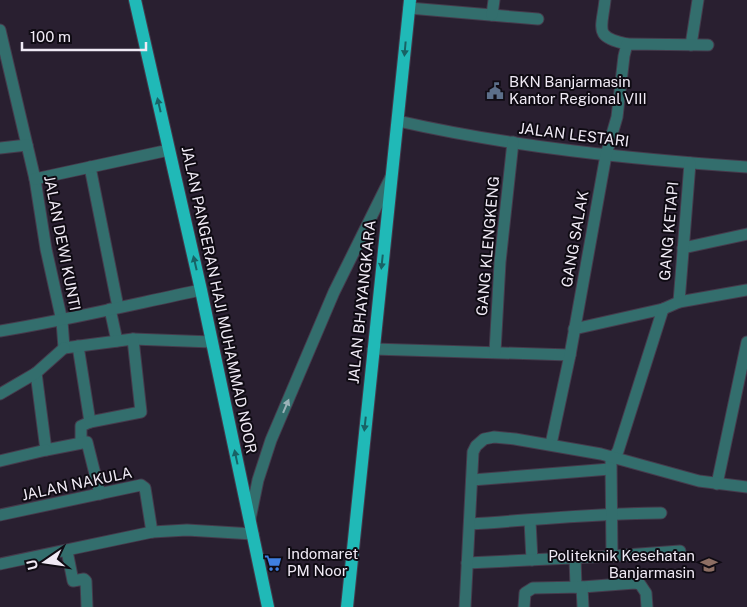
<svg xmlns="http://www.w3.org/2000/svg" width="747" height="607" font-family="'Public Sans',sans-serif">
<rect width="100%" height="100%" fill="#291f30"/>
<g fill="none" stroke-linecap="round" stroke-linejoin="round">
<g stroke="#453b4c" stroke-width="13">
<g id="minor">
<path d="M605,0C602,29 593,37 627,44"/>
<polyline points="409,8 538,19"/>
<polyline points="492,15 494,0"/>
<polyline points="0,30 35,179 46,249 62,321 64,348"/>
<polyline points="691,45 698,0"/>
<path d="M398,121C513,147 630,159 747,167"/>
<polyline points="0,148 27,145"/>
<polyline points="90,167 118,307"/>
<polyline points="35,179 169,150"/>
<polyline points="683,248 747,234"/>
<polyline points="679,302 690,163"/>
<polyline points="110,309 117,341"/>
<polyline points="574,329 663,309 679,302 747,290"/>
<path d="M0,331C67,320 134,304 201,290"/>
<polyline points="78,346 90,422 81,426 81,442"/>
<polyline points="64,348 133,339 212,342"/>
<polyline points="373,349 570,355"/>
<polyline points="495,352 500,262 513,142"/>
<polyline points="36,373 46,450 87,442 100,494"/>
<polyline points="0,394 36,373 64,348"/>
<polyline points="90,422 141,412 133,339"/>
<polyline points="551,444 570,355 606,155 617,117 624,56 627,44 708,45"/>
<polyline points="0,461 46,450"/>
<polyline points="472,480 610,469"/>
<polyline points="717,484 747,342"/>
<polyline points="0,515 141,485 145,488 152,532"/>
<polyline points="250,519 258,480 271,440 334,292 391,177"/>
<polyline points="530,521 532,560"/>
<path d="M470,524C534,520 597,513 661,513"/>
<polyline points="67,551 73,581 84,579 86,581 87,607"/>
<polyline points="612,556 611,461 618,451 663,309"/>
<polyline points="575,558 576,587"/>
<polyline points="467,563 612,556 680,551"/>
<polyline points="0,564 152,532 187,530 253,534"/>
<polyline points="582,587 635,583 640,584 646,593 647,607"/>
<polyline points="465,607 473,452 476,446 484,439 494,437 515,439 601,454 699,481 747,487"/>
<polyline points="524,607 525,593 533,588 582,587 583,607"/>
</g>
</g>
<g stroke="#453b4c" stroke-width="14">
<g id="major">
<polyline points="135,0 201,290 268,607"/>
<polyline points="347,607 410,0"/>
</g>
</g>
<use href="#minor" stroke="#336e6d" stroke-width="11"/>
<use href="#major" stroke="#20b9b7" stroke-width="12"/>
</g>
<defs><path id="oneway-solid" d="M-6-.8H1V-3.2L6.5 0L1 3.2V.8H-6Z" transform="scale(1.25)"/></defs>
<g fill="#186265">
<use href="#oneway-solid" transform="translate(405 49) rotate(95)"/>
<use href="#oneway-solid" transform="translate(159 105) rotate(-103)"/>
<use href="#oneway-solid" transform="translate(382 262) rotate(96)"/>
<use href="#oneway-solid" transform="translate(195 263) rotate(-103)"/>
<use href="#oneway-solid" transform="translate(365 424) rotate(96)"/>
<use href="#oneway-solid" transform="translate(236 457) rotate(-102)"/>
</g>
<use fill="#9bb2b8" href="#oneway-solid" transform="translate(286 406) rotate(-67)"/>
<defs>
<g id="civic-bare" transform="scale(1.35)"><path d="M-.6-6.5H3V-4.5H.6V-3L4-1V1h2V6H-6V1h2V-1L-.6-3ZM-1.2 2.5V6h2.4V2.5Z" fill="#5c6f8a" stroke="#0f0b13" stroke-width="2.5" paint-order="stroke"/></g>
<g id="supermarket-bare" transform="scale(1.35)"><path d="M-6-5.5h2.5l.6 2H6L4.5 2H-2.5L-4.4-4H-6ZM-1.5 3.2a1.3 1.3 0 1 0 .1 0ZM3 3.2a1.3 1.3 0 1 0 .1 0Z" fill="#3f7fe0" stroke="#0f0b13" stroke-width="2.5" paint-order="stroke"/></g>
<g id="university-bare" transform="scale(1.35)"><path d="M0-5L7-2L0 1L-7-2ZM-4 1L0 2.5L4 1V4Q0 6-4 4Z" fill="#8d6e63" stroke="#0f0b13" stroke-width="2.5" paint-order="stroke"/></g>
</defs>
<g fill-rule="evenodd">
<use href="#civic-bare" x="495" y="91"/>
<use href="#supermarket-bare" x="273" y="563"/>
<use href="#university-bare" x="709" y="565"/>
</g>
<g text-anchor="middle" stroke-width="4" stroke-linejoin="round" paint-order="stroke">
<g font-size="15" fill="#f0eaf5" stroke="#0f0b13" text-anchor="start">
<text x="509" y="87">BKN Banjarmasin<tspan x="509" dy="17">Kantor Regional VIII</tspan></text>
<text x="287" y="559">Indomaret<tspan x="287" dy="17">PM Noor</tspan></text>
<text x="695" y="561" text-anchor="end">Politeknik Kesehatan<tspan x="695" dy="17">Banjarmasin</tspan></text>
</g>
<g font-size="15" fill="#f0eaf5" stroke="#0f0b13">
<text transform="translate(574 135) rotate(7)" y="5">JALAN LESTARI</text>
<text transform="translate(669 231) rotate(-85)" y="5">GANG KETAPI</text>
<text transform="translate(575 239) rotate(-80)" y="5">GANG SALAK</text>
<text transform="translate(62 243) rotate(79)" y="5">JALAN DEWI KUNTI</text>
<text transform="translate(488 246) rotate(-85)" y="5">GANG KLENGKENG</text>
<text transform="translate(219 300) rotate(78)" y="5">JALAN PANGERAN HAJI MUHAMMAD NOOR</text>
<text transform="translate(362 302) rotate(-84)" y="5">JALAN BHAYANGKARA</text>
<text transform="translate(77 484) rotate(-12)" y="5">JALAN NAKULA</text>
</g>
</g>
<g transform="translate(45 562) rotate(257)" stroke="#0f0b13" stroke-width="4" paint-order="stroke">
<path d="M0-4L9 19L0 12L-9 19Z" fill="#f0eaf5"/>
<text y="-8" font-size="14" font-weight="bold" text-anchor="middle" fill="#f0eaf5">U</text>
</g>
<path d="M22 42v8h124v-8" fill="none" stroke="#f0eaf5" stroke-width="2.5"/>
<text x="30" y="42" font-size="15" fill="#f0eaf5" stroke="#0f0b13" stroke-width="4" paint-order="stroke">100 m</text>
</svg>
